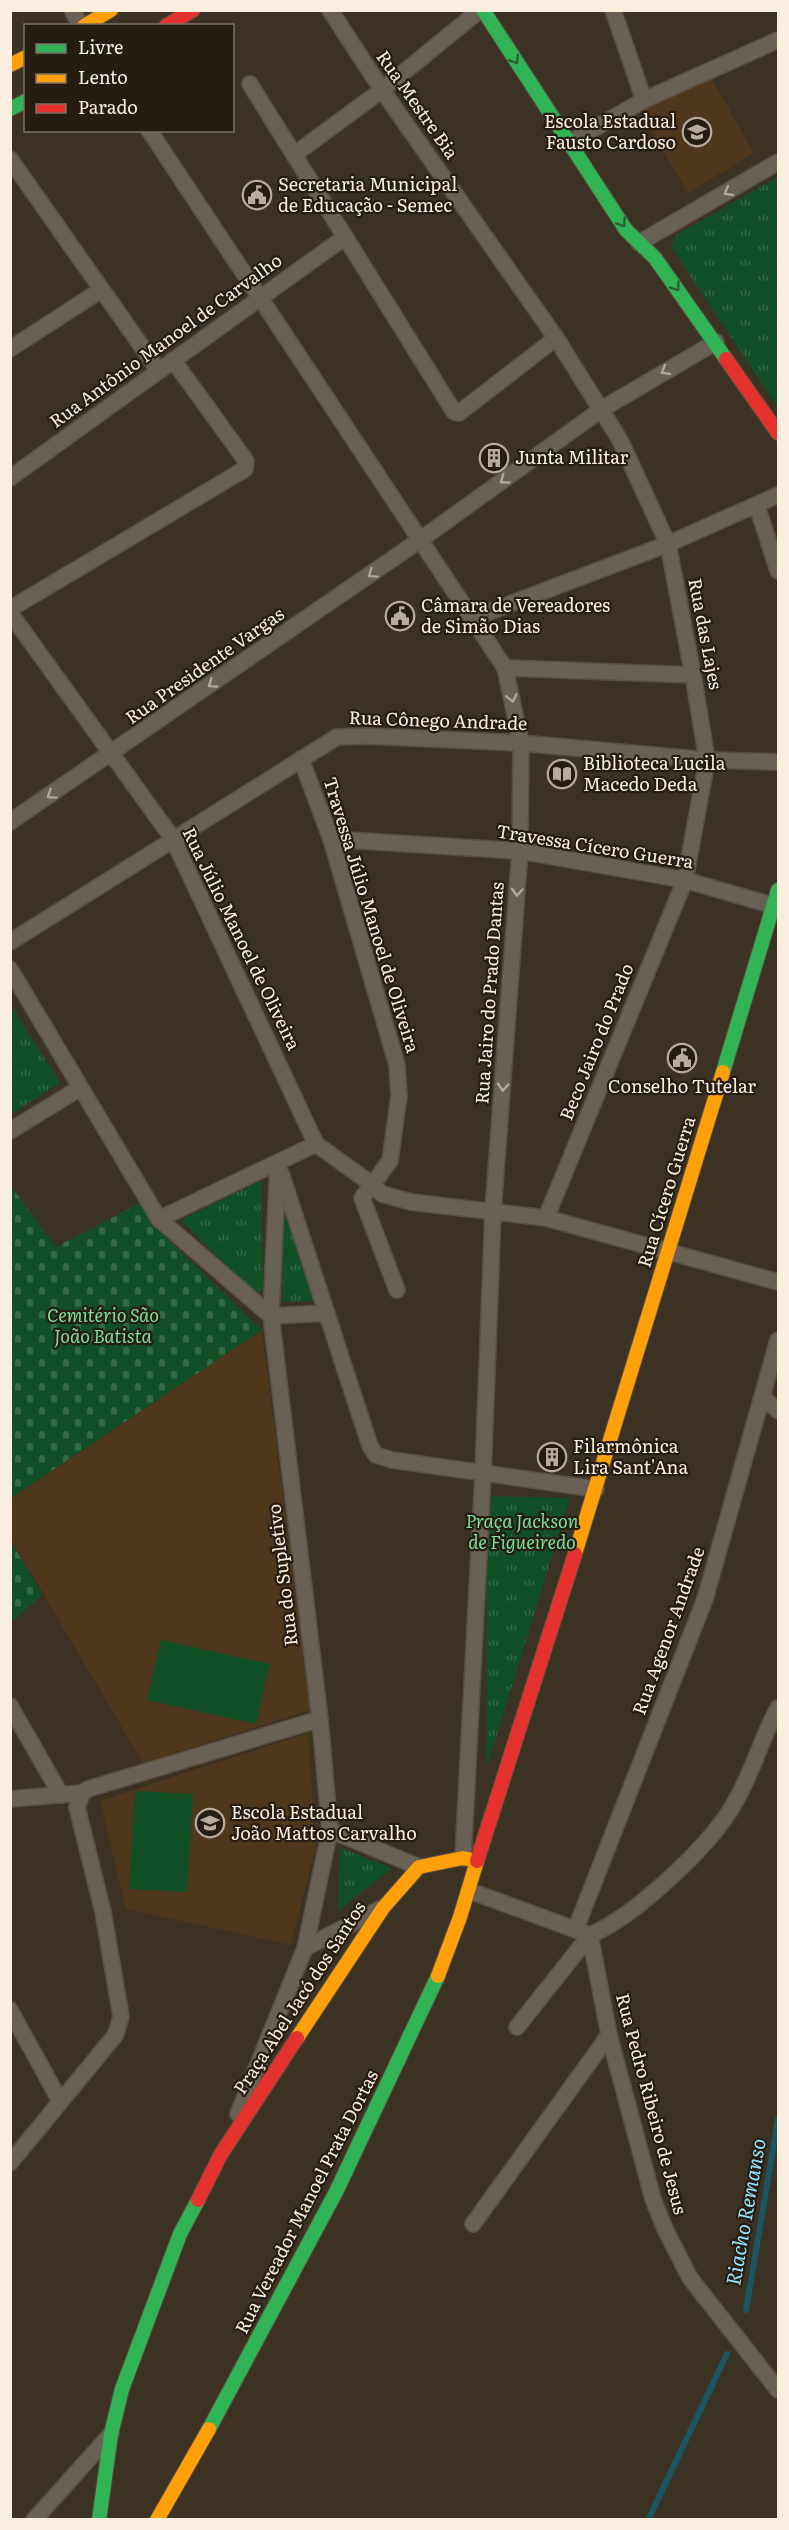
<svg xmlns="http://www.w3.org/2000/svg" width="789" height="2530" font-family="Literata,serif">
<defs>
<pattern id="grass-tufts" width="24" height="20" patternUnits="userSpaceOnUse" patternTransform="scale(1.5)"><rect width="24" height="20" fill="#114f27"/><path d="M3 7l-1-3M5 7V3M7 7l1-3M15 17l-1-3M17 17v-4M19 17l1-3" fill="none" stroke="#356946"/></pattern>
<pattern id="cemetery-stones" width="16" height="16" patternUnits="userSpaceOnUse" patternTransform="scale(1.5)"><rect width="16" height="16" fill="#114f27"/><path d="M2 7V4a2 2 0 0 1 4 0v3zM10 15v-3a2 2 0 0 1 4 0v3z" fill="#356946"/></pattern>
</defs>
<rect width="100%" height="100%" fill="#3c3224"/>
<g fill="#4e371a">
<polygon points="710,76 754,153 688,193 639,110"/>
<polygon points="262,1330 310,1710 143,1763 11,1539 10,1499"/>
<polygon points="308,1733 316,1845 291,1945 126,1909 100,1801"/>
</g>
<g fill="url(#grass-tufts)">
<polygon points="778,177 778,408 671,247 676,235"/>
<polygon points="10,1004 60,1083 11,1114 10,1114"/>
<polygon points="262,1180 263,1290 254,1295 181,1220"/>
<polygon points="291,1216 316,1301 283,1302 280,1219"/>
<polygon points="486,1496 570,1498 487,1767"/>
<polygon points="340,1848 392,1868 338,1911"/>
</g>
<g fill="url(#cemetery-stones)">
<polygon points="10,1185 56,1247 142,1202 152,1224 262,1330 11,1498"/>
<polygon points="10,1539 42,1595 11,1623 10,1623"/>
</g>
<g fill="#114f27">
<polygon points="161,1640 270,1664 256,1724 147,1700"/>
<polygon points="135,1791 193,1794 187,1892 129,1889"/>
</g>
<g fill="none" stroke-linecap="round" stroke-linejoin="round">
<g stroke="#1c5462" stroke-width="6">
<polyline points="746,2310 778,2119"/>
<polyline points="648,2520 727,2354"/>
</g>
<g stroke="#595044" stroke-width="18">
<g id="street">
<polyline points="72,10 81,26"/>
<polyline points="330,10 382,90 556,338 620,440 668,544 693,675 707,760 685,880 546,1218"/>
<polyline points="613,10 644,100"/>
<polyline points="250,84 454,412 459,413 556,338"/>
<polyline points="149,130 505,668 521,743 520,851 493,1211 483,1475 463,1858"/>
<polyline points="569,143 644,100 778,40"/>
<polyline points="295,154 382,90 480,10"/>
<polyline points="10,159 159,371"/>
<polyline points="639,243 778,162"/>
<polyline points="10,349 101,290"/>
<polyline points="10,478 345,237"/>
<polyline points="757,506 778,571"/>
<polyline points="10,609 245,469 246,461 173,360"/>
<polyline points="10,613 173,839 316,1144 373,1185 382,1194 411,1202 546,1218 778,1282"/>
<polyline points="473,618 668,544 778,495"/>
<polyline points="505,668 693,675"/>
<polyline points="301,759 331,839 397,1065 399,1096 390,1161 362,1198 397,1290"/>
<polyline points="10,822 420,540 602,409 716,342"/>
<polyline points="331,839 520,851 685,880 778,907"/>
<polyline points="10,942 337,737 366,736 521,743 707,760 778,762"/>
<polyline points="10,969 159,1219 271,1316 327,1313"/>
<polyline points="10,1131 80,1088"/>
<polyline points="281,1173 370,1446 376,1455 392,1460 596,1489"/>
<polyline points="159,1219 316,1144"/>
<polyline points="764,1398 778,1411"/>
<polyline points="10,1706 61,1795"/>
<polyline points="10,1799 82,1793 88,1789 320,1719"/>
<polyline points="330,1830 419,1867"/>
<path d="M470,1891L590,1935C634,1917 710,1846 734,1804C752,1774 761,1739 778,1708"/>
<polyline points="576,1928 705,1599 778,1340"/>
<polyline points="590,1935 609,2035 653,2199 665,2229 690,2278 778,2390"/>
<polyline points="305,1948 380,1909"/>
<polyline points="10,2010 60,2101"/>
<polyline points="517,2027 590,1935"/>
<polyline points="238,2114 305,1948 330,1830 320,1719 271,1316 278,1164"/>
<polyline points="10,2163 108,2044 116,2034 121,2016 103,1912 77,1807 82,1793"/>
<polyline points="473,2224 609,2035"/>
<polyline points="34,2520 111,2434"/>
</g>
</g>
<g stroke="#595044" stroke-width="16">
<g id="fast">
<polyline points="483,10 626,230 655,258 726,359"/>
<polyline points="10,109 26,101"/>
<polyline points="723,1072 778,890"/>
<polyline points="209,2429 336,2192 438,1976"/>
<polyline points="99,2520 111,2434 122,2389 180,2234 198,2200"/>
</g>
</g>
<g stroke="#595044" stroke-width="16">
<g id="slow">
<polyline points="84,26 111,10"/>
<polyline points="10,65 26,57"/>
<polyline points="575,1554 723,1072"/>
<polyline points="297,2038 383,1908 419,1867 463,1858 477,1861 460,1917 438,1976"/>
<polyline points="157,2520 209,2429"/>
</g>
</g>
<g stroke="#595044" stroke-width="16">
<g id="jam">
<polyline points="166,26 193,10"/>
<polyline points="726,359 778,433"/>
<polyline points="477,1861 575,1554"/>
<polyline points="198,2200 221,2154 297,2038"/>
</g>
</g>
<use href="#street" stroke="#696056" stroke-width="15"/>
<use href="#fast" stroke="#30b455" stroke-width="14"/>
<use href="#slow" stroke="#ff9f0a" stroke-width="14"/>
<use href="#jam" stroke="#e5322d" stroke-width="14"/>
</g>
<defs><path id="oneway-chevron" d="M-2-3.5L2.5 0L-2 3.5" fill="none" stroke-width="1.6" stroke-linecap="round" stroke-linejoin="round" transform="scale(1.5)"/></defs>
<g stroke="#2a6130">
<use href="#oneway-chevron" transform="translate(515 60) rotate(57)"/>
<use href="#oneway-chevron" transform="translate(622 223) rotate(56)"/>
<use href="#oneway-chevron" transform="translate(676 287) rotate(54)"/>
</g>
<g stroke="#b2a79a">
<use href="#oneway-chevron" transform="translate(728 192) rotate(150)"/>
<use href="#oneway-chevron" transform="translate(665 371) rotate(149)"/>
<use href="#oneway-chevron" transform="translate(504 480) rotate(144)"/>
<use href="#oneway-chevron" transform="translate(372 574) rotate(145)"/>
<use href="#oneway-chevron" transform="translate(212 684) rotate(145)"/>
<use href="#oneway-chevron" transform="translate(512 698) rotate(78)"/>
<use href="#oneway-chevron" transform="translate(51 795) rotate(146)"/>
<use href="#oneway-chevron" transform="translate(517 892) rotate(94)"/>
<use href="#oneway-chevron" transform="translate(503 1087) rotate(94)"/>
</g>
<defs>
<g id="school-ring" transform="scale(1.5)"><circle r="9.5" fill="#261d12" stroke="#b8ac9d" stroke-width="1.5"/><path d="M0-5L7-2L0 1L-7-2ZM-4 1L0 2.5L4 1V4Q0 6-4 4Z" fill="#b8ac9d"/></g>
<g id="civic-ring" transform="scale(1.5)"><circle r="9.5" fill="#261d12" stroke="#b8ac9d" stroke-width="1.5"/><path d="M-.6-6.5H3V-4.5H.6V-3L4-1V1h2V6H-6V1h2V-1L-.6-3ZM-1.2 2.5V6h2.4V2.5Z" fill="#b8ac9d"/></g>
<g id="building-ring" transform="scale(1.5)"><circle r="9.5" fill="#261d12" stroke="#b8ac9d" stroke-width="1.5"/><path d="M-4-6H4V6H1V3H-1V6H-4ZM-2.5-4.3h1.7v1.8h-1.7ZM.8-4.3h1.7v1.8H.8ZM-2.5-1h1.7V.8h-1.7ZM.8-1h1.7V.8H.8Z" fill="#b8ac9d"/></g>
<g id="library-ring" transform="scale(1.5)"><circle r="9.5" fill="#261d12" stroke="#b8ac9d" stroke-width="1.5"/><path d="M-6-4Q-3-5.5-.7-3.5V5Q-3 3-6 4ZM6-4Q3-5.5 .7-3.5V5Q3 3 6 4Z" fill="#b8ac9d"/></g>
</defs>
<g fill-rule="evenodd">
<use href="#school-ring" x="697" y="132"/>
<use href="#civic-ring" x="257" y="195"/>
<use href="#building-ring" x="494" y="458"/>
<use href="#civic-ring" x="400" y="616"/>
<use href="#library-ring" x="562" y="774"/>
<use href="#civic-ring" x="682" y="1058"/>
<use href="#building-ring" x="552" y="1457"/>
<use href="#school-ring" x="210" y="1823"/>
</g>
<g text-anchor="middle" stroke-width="4.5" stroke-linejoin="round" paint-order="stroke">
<g font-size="18" fill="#faeede" stroke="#261d12">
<text transform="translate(417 105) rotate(55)" y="6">Rua Mestre Bia</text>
<text transform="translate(166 341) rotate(-36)" y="6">Rua Antônio Manoel de Carvalho</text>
<text transform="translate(705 634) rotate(79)" y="6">Rua das Lajes</text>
<text transform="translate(205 666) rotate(-35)" y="6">Rua Presidente Vargas</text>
<text transform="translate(438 721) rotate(2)" y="6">Rua Cônego Andrade</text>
<text transform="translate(595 847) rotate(9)" y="6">Travessa Cícero Guerra</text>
<text transform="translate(371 915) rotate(73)" y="6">Travessa Júlio Manoel de Oliveira</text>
<text transform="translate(241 939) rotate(64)" y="6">Rua Júlio Manoel de Oliveira</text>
<text transform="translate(490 993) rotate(-86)" y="6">Rua Jairo do Prado Dantas</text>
<text transform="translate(597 1042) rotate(-68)" y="6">Beco Jairo do Prado</text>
<text transform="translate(667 1192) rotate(-73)" y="6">Rua Cícero Guerra</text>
<text transform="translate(283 1575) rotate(-97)" y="6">Rua do Supletivo</text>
<text transform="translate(669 1631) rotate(-70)" y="6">Rua Agenor Andrade</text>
<text transform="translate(300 1998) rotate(-57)" y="6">Praça Abel Jacó dos Santos</text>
<text transform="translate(651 2104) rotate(75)" y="6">Rua Pedro Ribeiro de Jesus</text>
<text transform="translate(307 2202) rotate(-63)" y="6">Rua Vereador Manoel Prata Dortas</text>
</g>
<g font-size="18" fill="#faeede" stroke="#261d12" text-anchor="start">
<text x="676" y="128" text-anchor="end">Escola Estadual<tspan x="676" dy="21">Fausto Cardoso</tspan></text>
<text x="278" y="191">Secretaria Municipal<tspan x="278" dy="21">de Educação - Semec</tspan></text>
<text x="515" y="464">Junta Militar</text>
<text x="421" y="612">Câmara de Vereadores<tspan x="421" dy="21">de Simão Dias</tspan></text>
<text x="583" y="770">Biblioteca Lucila<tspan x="583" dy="21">Macedo Deda</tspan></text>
<text x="682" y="1093" text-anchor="middle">Conselho Tutelar</text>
<text x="573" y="1453">Filarmônica<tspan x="573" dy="21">Lira Sant'Ana</tspan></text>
<text x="231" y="1819">Escola Estadual<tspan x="231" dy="21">João Mattos Carvalho</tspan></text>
</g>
<g font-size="18" font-style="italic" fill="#7be197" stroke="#261d12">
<text x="103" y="1322">Cemitério São<tspan x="103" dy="21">João Batista</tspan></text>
<text x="522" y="1528">Praça Jackson<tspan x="522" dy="21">de Figueiredo</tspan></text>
</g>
<g font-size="20" font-style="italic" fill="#96e5ff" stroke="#261d12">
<text transform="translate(746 2212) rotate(-80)" y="7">Riacho Remanso</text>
</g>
</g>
<rect width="789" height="2530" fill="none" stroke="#faeede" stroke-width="24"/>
<rect x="24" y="24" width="210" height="108" fill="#261d12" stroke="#7b7164" stroke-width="1.5"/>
<rect x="36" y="44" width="30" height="9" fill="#30b455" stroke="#7b7164" stroke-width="1.5"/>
<text x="78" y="54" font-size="18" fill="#faeede">Livre</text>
<rect x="36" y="74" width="30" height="9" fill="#ff9f0a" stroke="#7b7164" stroke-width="1.5"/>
<text x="78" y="84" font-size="18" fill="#faeede">Lento</text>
<rect x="36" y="104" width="30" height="9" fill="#e5322d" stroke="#7b7164" stroke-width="1.5"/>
<text x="78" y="114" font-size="18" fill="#faeede">Parado</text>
</svg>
